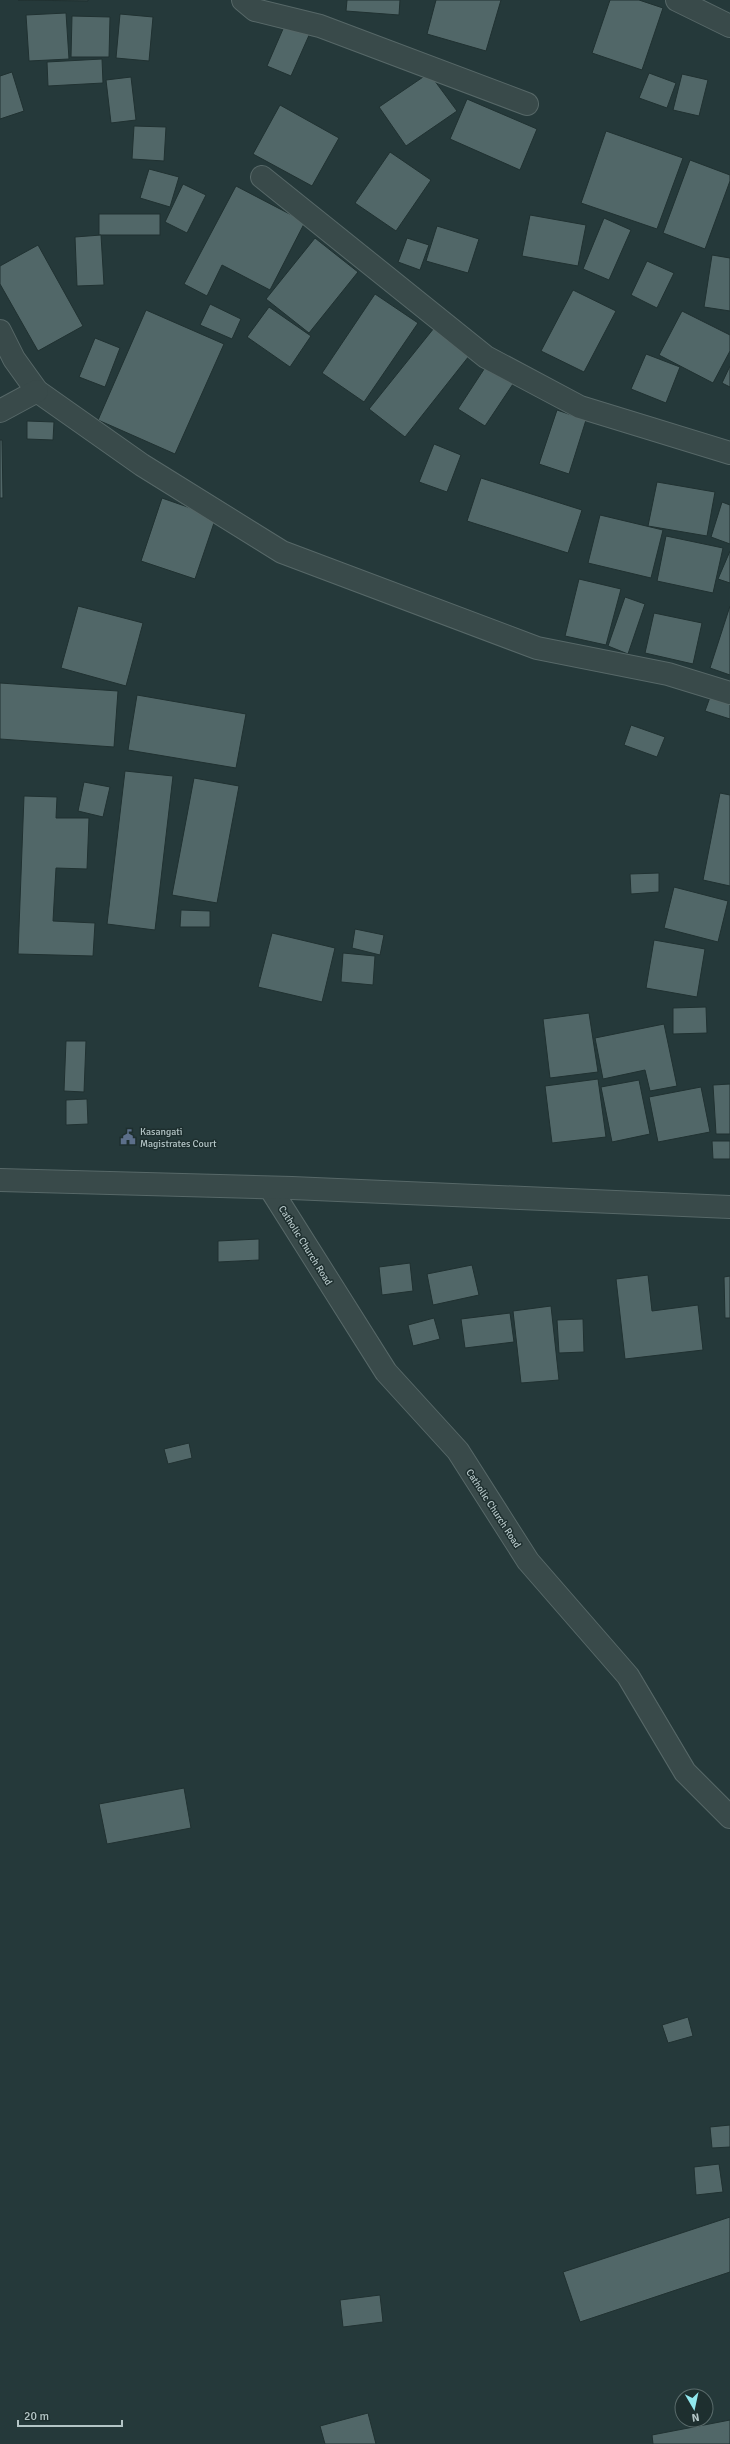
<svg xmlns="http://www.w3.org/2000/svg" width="730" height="2444" font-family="Signika,sans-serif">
<rect width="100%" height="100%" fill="#25393a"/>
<g fill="#516768" stroke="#203131">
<polygon points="18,0 88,0 88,1"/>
<polygon points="347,0 400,0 399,15 346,11"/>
<polygon points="436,0 501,0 486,51 427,34"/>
<polygon points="610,0 639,0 663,8 642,70 592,53"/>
<polygon points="66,13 69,59 29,61 26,15"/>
<polygon points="120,14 153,17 149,61 116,58"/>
<polygon points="72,16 110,17 109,57 71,57"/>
<polygon points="286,22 310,33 291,76 267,66"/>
<polygon points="102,59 103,83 48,86 47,62"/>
<polygon points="12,72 24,111 0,119 0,76"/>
<polygon points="429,73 457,111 406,146 379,107"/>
<polygon points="649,73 676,83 667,108 639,98"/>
<polygon points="682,74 708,80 699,116 673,110"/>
<polygon points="131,77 136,120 111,123 106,80"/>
<polygon points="467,99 537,129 520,170 450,139"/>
<polygon points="280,105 339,138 312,186 253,154"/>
<polygon points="134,126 166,127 164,161 132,159"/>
<polygon points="606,131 683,158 657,229 581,203"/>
<polygon points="390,152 431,180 396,231 355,203"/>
<polygon points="690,160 730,175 730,181 705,249 663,233"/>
<polygon points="149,169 179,177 170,207 140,198"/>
<polygon points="183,184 206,195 187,233 165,222"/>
<polygon points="236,186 305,222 270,290 222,265 207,296 184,284"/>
<rect x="99" y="214" width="61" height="21"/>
<polygon points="530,215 586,225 578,266 522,256"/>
<polygon points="604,218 631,230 609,280 583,269"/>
<polygon points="437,226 479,239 468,273 426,261"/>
<polygon points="101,235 104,285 77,286 75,237"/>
<polygon points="315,238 358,272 309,333 266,299"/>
<polygon points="407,238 429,245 420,270 398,262"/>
<polygon points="38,245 83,326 38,351 0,284 0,266"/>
<polygon points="712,255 730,258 730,311 704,307"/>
<polygon points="647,261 674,273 657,308 631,295"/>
<polygon points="573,290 616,311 584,372 541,351"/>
<polygon points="375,294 418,323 364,402 322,373"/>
<polygon points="210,304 241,319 232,339 200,325"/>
<polygon points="269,307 311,336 290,367 247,337"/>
<polygon points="146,310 224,344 175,454 98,420"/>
<polygon points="682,311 730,335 730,351 713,383 659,355"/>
<polygon points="438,323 473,351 405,437 369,409"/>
<polygon points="95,338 120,348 105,387 79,377"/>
<polygon points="646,354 680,367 666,403 631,389"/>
<polygon points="488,363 515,381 485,426 458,409"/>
<polygon points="730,366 730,387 722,383"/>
<polygon points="557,410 586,420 569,474 539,464"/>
<polygon points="27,421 54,422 53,440 27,439"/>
<polygon points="0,440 2,440 3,498 0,498"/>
<polygon points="434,444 461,455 447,492 419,482"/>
<polygon points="481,478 582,510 568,553 467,521"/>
<polygon points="657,482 715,492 707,536 648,526"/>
<polygon points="162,498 216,517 195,579 141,561"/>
<polygon points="722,502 730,505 730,544 711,537"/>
<polygon points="600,515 663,530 651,578 588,563"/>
<polygon points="666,536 723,548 713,593 657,581"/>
<polygon points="730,551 730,583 718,579"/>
<polygon points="579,579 621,589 606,645 565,636"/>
<polygon points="625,597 645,604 628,654 608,646"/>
<polygon points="78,606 143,623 126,686 61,668"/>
<polygon points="730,606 730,675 710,668"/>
<polygon points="654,613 702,623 693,664 645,653"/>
<polygon points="0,683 118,691 114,747 0,739"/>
<polygon points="713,689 730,695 730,719 705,711"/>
<polygon points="137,695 246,714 236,768 128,750"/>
<polygon points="631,725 665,737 657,757 624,745"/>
<polygon points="125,771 173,776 155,930 107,924"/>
<polygon points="194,778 239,786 217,903 172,895"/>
<polygon points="84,782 110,787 103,817 78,811"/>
<polygon points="720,793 730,795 730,886 703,880"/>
<polygon points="24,796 57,797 56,818 89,818 87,869 56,868 53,921 95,923 93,956 18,954"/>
<polygon points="659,873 659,892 631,894 630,874"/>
<polygon points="674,887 728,901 718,942 664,928"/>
<polygon points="181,910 210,911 210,927 180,927"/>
<polygon points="355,929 384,935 380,955 352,948"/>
<polygon points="272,933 335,948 322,1002 258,987"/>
<polygon points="654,940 705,949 697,997 646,988"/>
<polygon points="343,953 375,956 373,985 341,982"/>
<polygon points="706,1007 707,1033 673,1034 673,1008"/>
<polygon points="589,1013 598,1072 550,1078 543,1019"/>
<polygon points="664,1024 677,1086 650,1091 645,1070 603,1079 595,1038"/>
<polygon points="66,1041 86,1041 84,1092 64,1091"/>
<polygon points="598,1079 606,1137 552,1143 545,1086"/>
<polygon points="639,1080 650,1134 612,1142 601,1087"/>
<polygon points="730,1084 730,1134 716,1134 713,1085"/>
<polygon points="701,1087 710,1132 658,1142 649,1097"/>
<polygon points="87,1099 88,1124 66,1125 66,1100"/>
<polygon points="712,1141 730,1141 730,1159 713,1159"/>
<polygon points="259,1239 259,1260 218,1262 218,1241"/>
<polygon points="410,1263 413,1291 382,1295 379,1267"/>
<polygon points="472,1265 479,1295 433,1305 427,1274"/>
<polygon points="648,1275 652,1311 698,1305 703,1350 625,1359 616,1279"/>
<polygon points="730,1276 730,1318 725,1318 724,1277"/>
<polygon points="551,1306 559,1380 521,1383 513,1311"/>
<polygon points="510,1313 514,1342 465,1348 461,1319"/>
<polygon points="434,1318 440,1339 413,1346 408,1325"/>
<polygon points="583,1319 584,1352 559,1353 557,1320"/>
<polygon points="189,1443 192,1458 168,1464 164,1449"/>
<polygon points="184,1788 191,1828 107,1844 99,1804"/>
<polygon points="688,2017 693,2036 668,2043 662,2025"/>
<polygon points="730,2125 730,2147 712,2148 710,2127"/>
<polygon points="719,2164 723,2192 696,2195 694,2167"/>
<polygon points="730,2217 730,2272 580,2322 563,2272"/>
<polygon points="380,2295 383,2322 343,2327 340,2300"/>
<polygon points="368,2413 376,2444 325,2444 320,2426"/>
<polygon points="730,2420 730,2444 653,2444 652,2435"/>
</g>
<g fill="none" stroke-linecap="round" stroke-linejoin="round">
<g stroke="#576868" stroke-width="24">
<g id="minor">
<polyline points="243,0 255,10 320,26 527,104"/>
<polyline points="677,0 730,26"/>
<polyline points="262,177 486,357 580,407 730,453"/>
<polyline points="0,331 14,359 37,391 142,465 282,552 537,648 668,674 730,693"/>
<polyline points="0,411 37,391"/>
<polyline points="270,1188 386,1372 458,1451 528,1561 628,1676 685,1772 730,1817"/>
</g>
</g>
<g stroke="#576868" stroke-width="24">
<polyline id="tertiary" points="0,1180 292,1188 730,1207"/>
</g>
<use href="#minor" stroke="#394a4a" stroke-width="22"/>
<use href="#tertiary" stroke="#394a4a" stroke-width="22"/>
</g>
<defs>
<g id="civic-bare" transform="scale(1.2)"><path d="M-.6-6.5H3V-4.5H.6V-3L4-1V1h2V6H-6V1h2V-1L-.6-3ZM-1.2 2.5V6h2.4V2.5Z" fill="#5c6f8a" stroke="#1e2f2f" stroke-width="2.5" paint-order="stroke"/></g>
</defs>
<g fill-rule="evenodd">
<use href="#civic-bare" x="128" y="1137"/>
</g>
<g text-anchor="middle" stroke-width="3" stroke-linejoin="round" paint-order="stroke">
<g font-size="10" fill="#b4c5c6" stroke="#1e2f2f" text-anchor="start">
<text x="140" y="1135">Kasangati<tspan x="140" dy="12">Magistrates Court</tspan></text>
</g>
<g font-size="10" fill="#b4c5c6" stroke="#1e2f2f">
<text transform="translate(306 1245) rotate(58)" y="4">Catholic Church Road</text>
<text transform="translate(494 1508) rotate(57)" y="4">Catholic Church Road</text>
</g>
</g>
<g transform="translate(694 2408) rotate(171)"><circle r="19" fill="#1e2f2f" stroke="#5a6b6b"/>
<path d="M0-3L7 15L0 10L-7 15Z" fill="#91e8ee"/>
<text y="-6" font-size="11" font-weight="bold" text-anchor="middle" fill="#b4c5c6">N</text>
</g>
<path d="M18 2420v6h104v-6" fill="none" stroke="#b4c5c6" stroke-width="2"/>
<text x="24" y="2420" font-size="12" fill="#b4c5c6" stroke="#1e2f2f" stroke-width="3" paint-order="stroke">20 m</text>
</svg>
